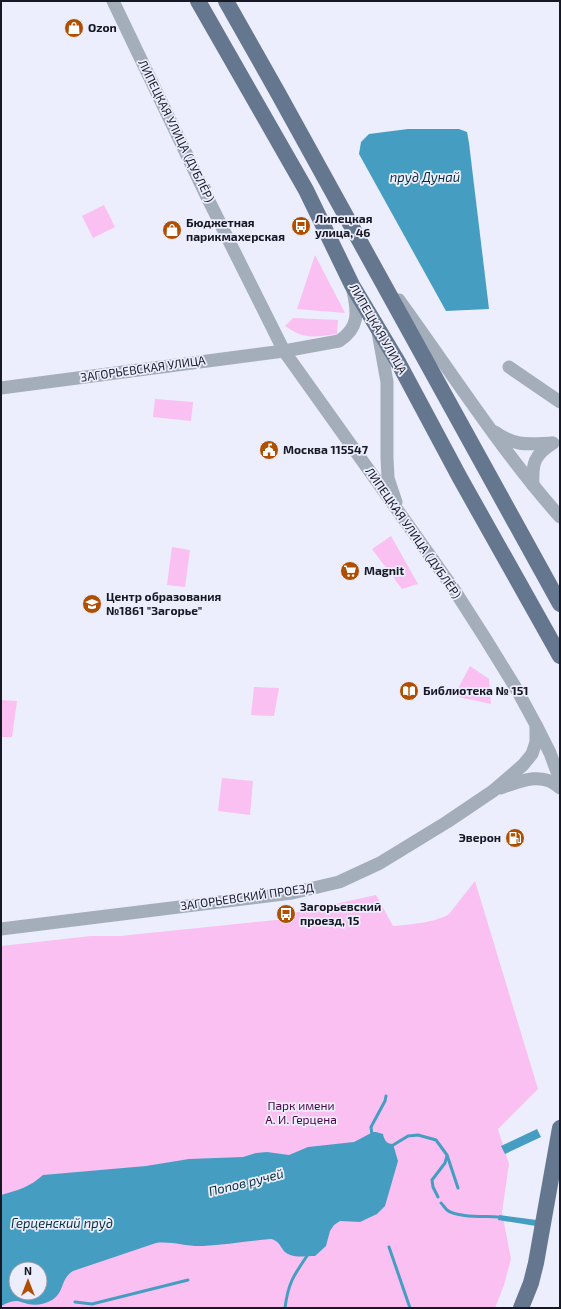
<svg xmlns="http://www.w3.org/2000/svg" width="561" height="1309" font-family="'Exo 2',sans-serif">
<rect width="100%" height="100%" fill="#eceefd"/>
<g fill="#fac0f1" fill-rule="evenodd">
<polygon points="104,205 115,227 93,238 82,216"/>
<polygon points="315,255 345,313 297,309"/>
<path d="M293,318L338,320L337,334C314,337 305,340 285,326Z"/>
<polygon points="155,399 193,402 191,421 153,417"/>
<polygon points="391,536 418,584 402,589 372,549"/>
<polygon points="172,547 190,550 185,587 167,585"/>
<polygon points="470,666 489,679 491,704 454,696"/>
<polygon points="254,687 279,688 274,716 251,715"/>
<polygon points="1,700 17,701 12,737 1,737"/>
<polygon points="222,778 253,781 250,815 218,811"/>
<path d="M475,881L538,1089L498,1129L509,1164L502,1212L511,1259L504,1285L495,1308H1V946L91,936H120L276,920L294,917V913L376,895L393,926C407,925 438,922 449,914ZM16,1269H40V1293H16Z"/>
</g>
<g fill="#469dc2" fill-rule="evenodd">
<polygon points="408,129 459,129 467,132 469,143 489,309 446,311 359,154 361,142 369,134"/>
<polygon points="537,1129 541,1137 505,1154 501,1146"/>
<path d="M373,1132H376L383,1134C384,1139 386,1144 393,1144L398,1161L385,1206L377,1214L360,1222L340,1221L334,1225L330,1231L326,1246L315,1256C307,1256 295,1258 288,1254C280,1250 282,1242 271,1239C248,1241 225,1245 203,1246C187,1247 172,1241 156,1243L73,1271C60,1279 65,1292 52,1300C45,1304 36,1306 28,1304C23,1303 20,1301 16,1301C11,1301 5,1304 1,1306V1195C18,1190 30,1187 43,1175L146,1166L189,1159L243,1157L256,1153L267,1152L289,1155L308,1147L354,1142ZM16,1269H40V1293H16Z"/>
<polygon points="499,1215 537,1220 536,1226 498,1220"/>
</g>
<g fill="none" stroke-linecap="round" stroke-linejoin="round">
<g stroke="#469dc2" stroke-width="3">
<polyline points="372,1135 371,1127 385,1101 386,1096"/>
<polyline points="390,1147 408,1136 418,1135 436,1140 447,1155 458,1188"/>
<polyline points="438,1197 433,1187 432,1180 445,1163 447,1156"/>
<path d="M441,1203C443,1205 445,1208 447,1210C457,1218 486,1216 498,1217"/>
<polyline points="389,1247 410,1308"/>
<polyline points="75,1302 92,1304 188,1280"/>
<path d="M285,1308C288,1284 293,1276 307,1256"/>
</g>
<g stroke="#a4aebb" stroke-width="13">
<polyline points="113,1 206,195 284,351 453,588 485,638 517,690 536,725 550,753 560,780"/>
<path d="M399,300C452,373 500,449 560,517"/>
<polyline points="378,332 387,382 387,458 388,478 396,502"/>
<polyline points="509,367 560,402"/>
<path d="M1,388L284,351L339,341C359,328 358,313 353,291"/>
<path d="M495,432C516,447 528,444 552,443"/>
<path d="M533,485C532,463 534,455 553,443"/>
<path d="M501,788C520,781 543,771 560,788"/>
<polyline points="1,929 292,893 339,882 380,863 447,822 493,791 523,765 532,754 536,742 536,727"/>
</g>
<g stroke="#65778e" stroke-width="16">
<polyline points="198,1 306,190 352,285 398,362 460,478 560,656"/>
<polyline points="226,1 278,93 560,604"/>
<polyline points="521,1308 531,1283 536,1263 560,1128"/>
</g>
</g>
<defs>
<g id="shop-disc" transform="scale(1)"><circle r="9.5" fill="#ae4f01" stroke="#eceefd"/><path d="M-5-2.5h2.3a2.7 3.5 0 0 1 5.4 0H5L5.5 6h-11ZM-1.5-2.5h3a1.5 2.3 0 0 0-3 0Z" fill="#fff"/></g>
<g id="bus-disc" transform="scale(1)"><circle r="9.5" fill="#ae4f01" stroke="#eceefd"/><path d="M-5-6H5V4H4V6H2V4H-2V6H-4V4H-5ZM-3.5-4V0h7V-4ZM-3.5 1.2v1.5H-2V1.2ZM2 1.2v1.5H3.5V1.2Z" fill="#fff"/></g>
<g id="civic-disc" transform="scale(1)"><circle r="9.5" fill="#ae4f01" stroke="#eceefd"/><path d="M-.6-6.5H3V-4.5H.6V-3L4-1V1h2V6H-6V1h2V-1L-.6-3ZM-1.2 2.5V6h2.4V2.5Z" fill="#fff"/></g>
<g id="supermarket-disc" transform="scale(1)"><circle r="9.5" fill="#ae4f01" stroke="#eceefd"/><path d="M-6-5.5h2.5l.6 2H6L4.5 2H-2.5L-4.4-4H-6ZM-1.5 3.2a1.3 1.3 0 1 0 .1 0ZM3 3.2a1.3 1.3 0 1 0 .1 0Z" fill="#fff"/></g>
<g id="school-disc" transform="scale(1)"><circle r="9.5" fill="#ae4f01" stroke="#eceefd"/><path d="M0-5L7-2L0 1L-7-2ZM-4 1L0 2.5L4 1V4Q0 6-4 4Z" fill="#fff"/></g>
<g id="library-disc" transform="scale(1)"><circle r="9.5" fill="#ae4f01" stroke="#eceefd"/><path d="M-6-4Q-3-5.5-.7-3.5V5Q-3 3-6 4ZM6-4Q3-5.5 .7-3.5V5Q3 3 6 4Z" fill="#fff"/></g>
<g id="fuel-disc" transform="scale(1)"><circle r="9.5" fill="#ae4f01" stroke="#eceefd"/><path d="M-5.5-6h7V0h2V4h1.3V-2.5L3-4.5l.8-.8L6-3V5H2.5V1h-1V6h-7ZM-4.2-4.7v3.2H.2V-4.7Z" fill="#fff"/></g>
</defs>
<g fill-rule="evenodd">
<use href="#shop-disc" x="74" y="28"/>
<use href="#bus-disc" x="301" y="226"/>
<use href="#shop-disc" x="172" y="230"/>
<use href="#civic-disc" x="269" y="450"/>
<use href="#supermarket-disc" x="350" y="571"/>
<use href="#school-disc" x="92" y="604"/>
<use href="#library-disc" x="409" y="691"/>
<use href="#fuel-disc" x="515" y="838"/>
<use href="#bus-disc" x="286" y="914"/>
</g>
<g text-anchor="middle" stroke-width="3.5" stroke-linejoin="round" paint-order="stroke">
<g font-size="12" font-weight="bold" fill="#161824" stroke="#eceefd" text-anchor="start">
<text x="88" y="32">Ozon</text>
<text x="315" y="223">Липецкая<tspan x="315" dy="14">улица, 46</tspan></text>
<text x="186" y="227">Бюджетная<tspan x="186" dy="14">парикмахерская</tspan></text>
<text x="283" y="454">Москва 115547</text>
<text x="364" y="575">Magnit</text>
<text x="106" y="601">Центр образования<tspan x="106" dy="14">№1861 "Загорье"</tspan></text>
<text x="423" y="695">Библиотека № 151</text>
<text x="501" y="842" text-anchor="end">Эверон</text>
<text x="300" y="911">Загорьевский<tspan x="300" dy="14">проезд, 15</tspan></text>
</g>
<g font-size="12" fill="#161824" stroke="#eceefd">
<text transform="translate(176 131) rotate(64)" y="4">ЛИПЕЦКАЯ УЛИЦА (ДУБЛЁР)</text>
<text transform="translate(378 329) rotate(60)" y="4">ЛИПЕЦКАЯ УЛИЦА</text>
<text transform="translate(143 369) rotate(-8)" y="4">ЗАГОРЬЕВСКАЯ УЛИЦА</text>
<text transform="translate(413 533) rotate(55)" y="4">ЛИПЕЦКАЯ УЛИЦА (ДУБЛЁР)</text>
<text transform="translate(247 897) rotate(-8)" y="4">ЗАГОРЬЕВСКИЙ ПРОЕЗД</text>
</g>
<g font-size="12" fill="#4e0449" stroke="#eceefd">
<text x="301" y="1110">Парк имени<tspan x="301" dy="14">А. И. Герцена</tspan></text>
</g>
<g font-size="13" font-style="italic" fill="#07303f" stroke="#eceefd">
<text x="425" y="182">пруд Дунай</text>
<text transform="translate(246 1182) rotate(-14)" y="5">Попов ручей</text>
<text x="62" y="1228">Герценский пруд</text>
</g>
</g>
<rect width="561" height="1309" fill="none" stroke="#161824" stroke-width="4"/>
<g transform="translate(28 1281)"><circle r="19" fill="#eceefd" stroke="#9698a6"/>
<path d="M0-3L7 15L0 10L-7 15Z" fill="#ae4f01"/>
<text y="-6" font-size="11" font-weight="bold" text-anchor="middle" fill="#161824">N</text>
</g>
</svg>
